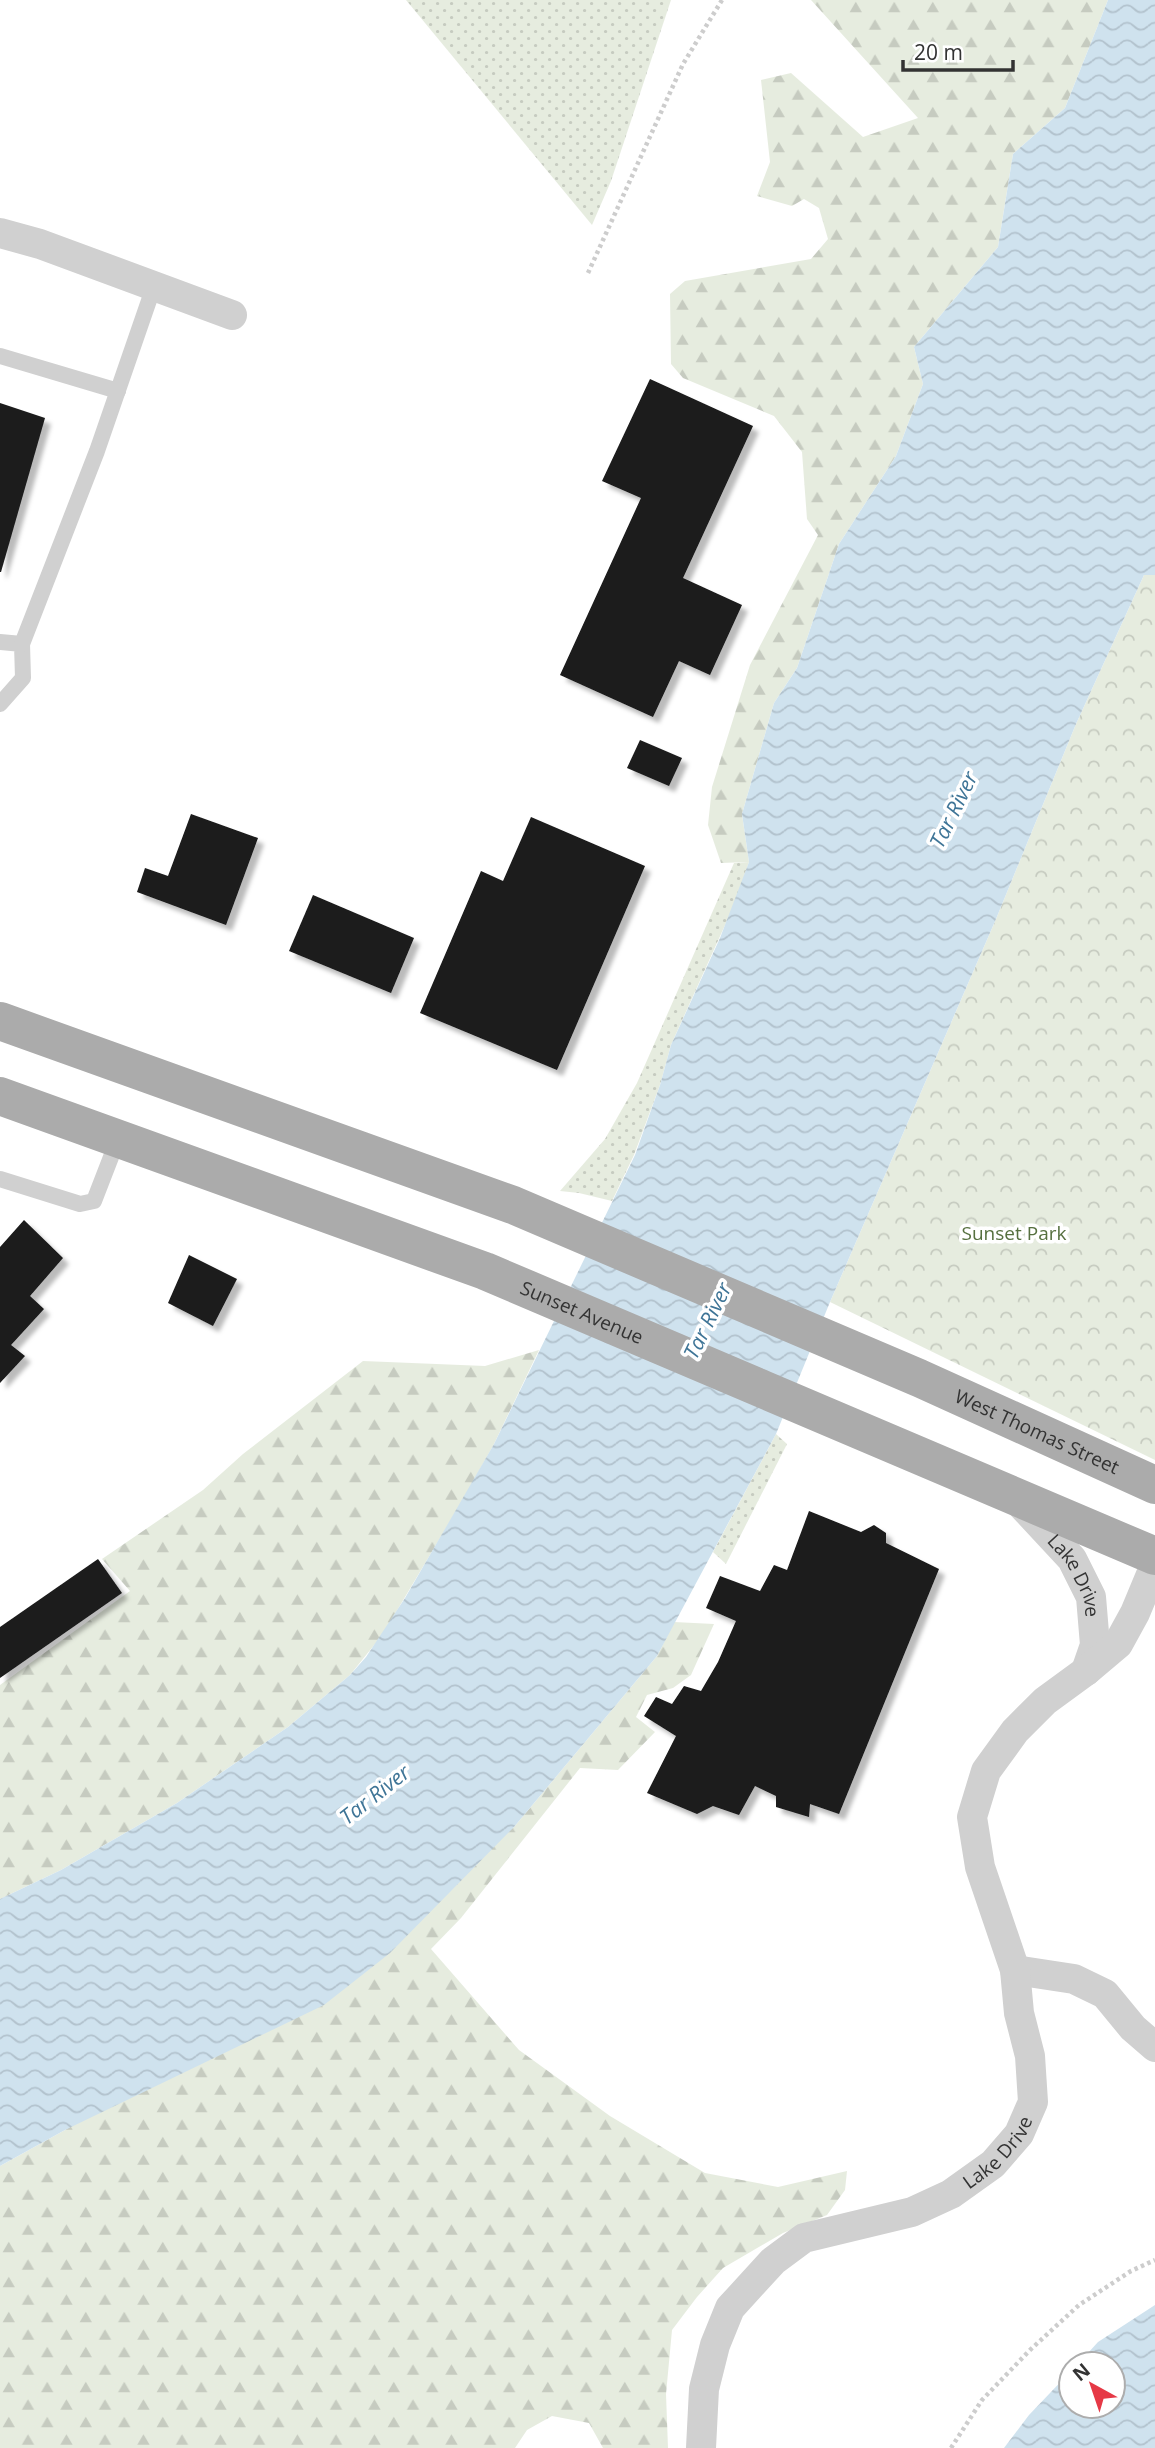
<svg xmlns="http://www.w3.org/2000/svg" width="1155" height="2448" font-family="'Open Sans',sans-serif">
<defs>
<pattern id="grass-dots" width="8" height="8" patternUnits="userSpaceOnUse" patternTransform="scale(1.75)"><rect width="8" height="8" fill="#e6ecdf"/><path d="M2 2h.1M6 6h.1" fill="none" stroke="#c6cbc0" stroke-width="1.8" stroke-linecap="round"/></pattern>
<pattern id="forest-firs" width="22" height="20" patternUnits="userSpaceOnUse" patternTransform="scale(1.75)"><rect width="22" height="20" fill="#e6ecdf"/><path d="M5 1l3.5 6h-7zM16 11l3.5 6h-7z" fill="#c6cbc0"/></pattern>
<pattern id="park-crowns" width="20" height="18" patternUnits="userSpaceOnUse" patternTransform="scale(1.75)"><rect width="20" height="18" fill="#e6ecdf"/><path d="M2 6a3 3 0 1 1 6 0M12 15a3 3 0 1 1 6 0" fill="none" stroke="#c6cbc0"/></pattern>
<pattern id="water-waves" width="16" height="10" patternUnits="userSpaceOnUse" patternTransform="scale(1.75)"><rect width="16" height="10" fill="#cfe2ee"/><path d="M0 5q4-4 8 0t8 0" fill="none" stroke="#b2c2cd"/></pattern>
<filter id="shadow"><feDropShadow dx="6" dy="6" stdDeviation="2" flood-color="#0004"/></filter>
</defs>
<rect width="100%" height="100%" fill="#fff"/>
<g fill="url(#grass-dots)">
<polygon points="406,0 671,0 611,181 592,225"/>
<polygon points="749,862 735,903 671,1045 660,1085 634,1155 612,1201 579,1193 560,1191 605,1139 637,1083 734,863"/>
<polygon points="776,1434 787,1444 726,1564 713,1552"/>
</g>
<g fill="url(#forest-firs)">
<polygon points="811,0 1108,0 1065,108 1013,154 998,247 914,347 923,384 896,456 839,544 797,668 774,703 742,814 749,862 721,863 708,825 712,787 750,665 818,535 807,519 802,452 774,416 683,378 671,364 670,294 685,281 811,259 828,239 819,208 804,199 792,206 757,196 770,162 761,80 791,73 863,137 918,118"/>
<polygon points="539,1350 494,1444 465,1496 383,1634 350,1675 288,1727 177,1803 61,1870 0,1899 0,1685 130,1591 102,1559 203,1490 243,1454 363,1361 485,1366"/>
<polygon points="674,1622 714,1624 691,1675 673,1688 647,1695 636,1717 655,1732 618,1770 580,1768 461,1918 431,1949 519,2050 610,2116 705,2173 778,2187 847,2171 845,2190 827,2215 783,2233 723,2268 697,2297 672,2330 666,2394 668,2448 603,2448 589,2423 552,2416 527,2430 515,2448 0,2448 0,2166 65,2130 514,1827 657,1656"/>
</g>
<polygon fill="url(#park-crowns)" points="1144,575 1155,575 1155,1460 830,1302 996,919 1076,724"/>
<g fill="url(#water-waves)">
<polygon points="1108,0 1155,0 1155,575 1144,575 1076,724 996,919 830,1302 776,1434 657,1656 514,1827 390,1953 324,2005 65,2130 0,2166 0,1899 61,1870 177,1803 288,1727 350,1675 366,1657 405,1598 494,1444 635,1155 660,1085 671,1045 720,938 749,862 742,814 774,703 797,668 839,544 896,456 923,384 914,347 998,247 1013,154 1065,108"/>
<polygon points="1155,2305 1155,2448 1004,2448 1029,2415 1071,2371 1071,2406 1113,2406 1113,2364 1078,2364 1098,2342"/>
</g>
<g fill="#1a1a1a" filter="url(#shadow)">
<polygon points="650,379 753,426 683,578 742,605 710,675 679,661 653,717 560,675 641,498 602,481"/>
<polygon points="0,403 45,418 1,572 0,572"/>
<polygon points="640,740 682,758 669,786 627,768"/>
<polygon points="191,814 258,838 226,925 137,892 145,868 168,876"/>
<polygon points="531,817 645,866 557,1070 420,1013 481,871 503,881"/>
<polygon points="313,895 414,938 391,993 289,951"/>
<polygon points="24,1220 63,1258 30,1296 44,1309 11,1345 25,1356 0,1383 0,1247"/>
<polygon points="189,1255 237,1279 213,1326 168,1303"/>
<polygon points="809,1511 861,1532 874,1525 886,1533 886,1543 939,1569 839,1814 810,1804 809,1817 776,1807 776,1796 755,1786 739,1815 713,1806 697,1814 647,1793 676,1736 644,1716 656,1697 672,1704 684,1686 701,1691 718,1662 736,1621 706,1608 720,1576 760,1591 774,1565 787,1570"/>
<polygon points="98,1559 122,1593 0,1678 0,1627"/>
</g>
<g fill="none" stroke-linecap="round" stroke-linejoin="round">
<g stroke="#cdcdcd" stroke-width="4.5" stroke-dasharray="3.5 3.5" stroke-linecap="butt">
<polyline points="588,273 683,64 722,0"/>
<polyline points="951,2448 982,2400 1030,2350 1079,2305 1131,2271 1155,2260"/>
</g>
<g stroke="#d0d0d0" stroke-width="16">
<polyline points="0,356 118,391"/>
<polyline points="0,642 22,644 23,678 0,704"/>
<polyline points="22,644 97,451 154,286"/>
<polyline points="0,1179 80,1204 94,1201 118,1139"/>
</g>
<g stroke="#d0d0d0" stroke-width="30">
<polyline points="0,233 40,244 232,315"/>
<path id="s1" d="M1019,1502L1072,1559L1091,1597L1095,1645L1086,1671"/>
<polyline points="1015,1970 1074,1979 1105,1994 1133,2028 1155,2047"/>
<path id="s2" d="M701,2448L704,2389L715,2345L730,2308L773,2261L804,2238L912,2212L951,2194L993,2164L1019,2134L1033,2102L1030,2056L1019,2013L1015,1970L980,1867L972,1817L986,1771L1015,1731L1045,1701L1086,1671L1118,1644L1135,1613L1155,1565"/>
</g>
<g stroke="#ababab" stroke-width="38">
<path id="s3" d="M0,1021L513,1205L919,1378L1155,1485"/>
<path id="s4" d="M0,1096L485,1271L1155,1556"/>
</g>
</g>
<g text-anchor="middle" stroke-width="7" stroke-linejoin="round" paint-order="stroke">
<g font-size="19" fill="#56703f" stroke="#fff">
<text x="1014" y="1240">Sunset Park</text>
</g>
<g font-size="19" fill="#333" stroke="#fff">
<text dy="7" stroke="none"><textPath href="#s4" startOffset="621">Sunset Avenue</textPath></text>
<text dy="7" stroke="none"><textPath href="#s3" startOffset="1116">West Thomas Street</textPath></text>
<text dy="7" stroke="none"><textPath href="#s1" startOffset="94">Lake Drive</textPath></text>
<text dy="7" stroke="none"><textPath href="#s2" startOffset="464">Lake Drive</textPath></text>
</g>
<g font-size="21" font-style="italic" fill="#3f7597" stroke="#fff">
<text transform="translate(954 810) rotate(-64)" y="7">Tar River</text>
<text transform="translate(708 1321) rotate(-64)" y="7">Tar River</text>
<text transform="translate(375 1795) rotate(-38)" y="7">Tar River</text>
</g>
</g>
<g transform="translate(1092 2385) rotate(320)"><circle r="33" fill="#ffffff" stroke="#adadad" stroke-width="2"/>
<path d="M0-5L12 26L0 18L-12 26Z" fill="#e63946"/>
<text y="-10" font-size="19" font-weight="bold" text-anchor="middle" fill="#333333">N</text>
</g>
<path d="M903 60v10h110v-10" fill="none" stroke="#333333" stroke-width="3.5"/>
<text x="914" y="60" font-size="21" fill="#333333" stroke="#ffffff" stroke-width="5" paint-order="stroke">20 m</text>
</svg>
